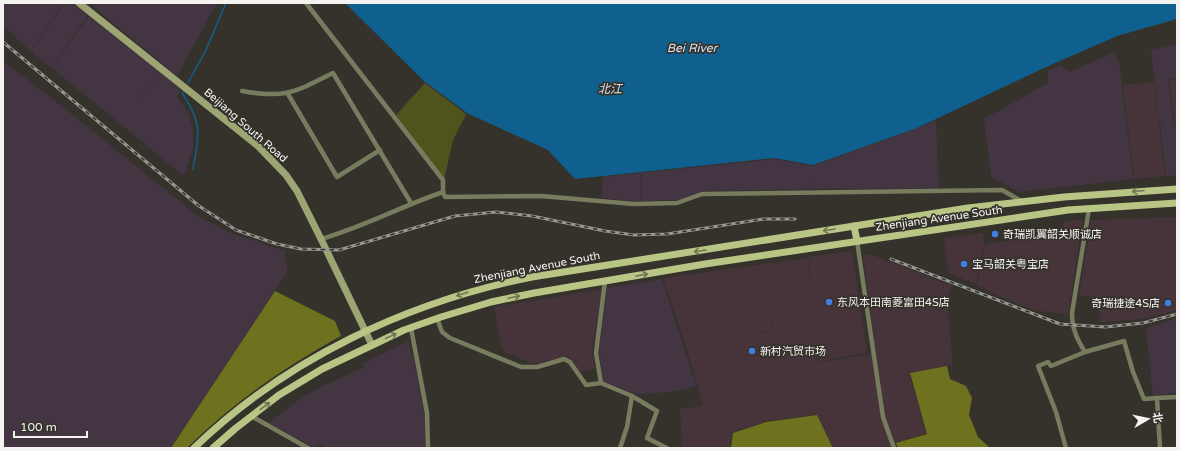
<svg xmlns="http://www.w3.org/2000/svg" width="1180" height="451" font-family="'Varela Round','Noto Sans SC',sans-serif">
<rect width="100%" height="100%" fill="#35322c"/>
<g fill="#47343a" fill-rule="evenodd">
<polygon points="1177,79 1177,126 1175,126 1169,80"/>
<polygon points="1154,82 1165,176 1134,179 1123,85"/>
<polygon points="1177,217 1177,310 1142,319 1100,322 1098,298 1079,295 1091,220"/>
<polygon points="1083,219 1068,315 1035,310 1006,299 977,285 985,244 1064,234 1063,222"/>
<polygon points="983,233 984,243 976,284 948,273 944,238"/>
<path d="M852,251L867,352L819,362L816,337L818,363L876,353L863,255L870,254L952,286L947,299L953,365L909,373L926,433L895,443L896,448H834L817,414L766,421L732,432L730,448H682L680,409L703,406L687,349L663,278L807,258L813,308L808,257ZM767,289L773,332L734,337L709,344L734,337L772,331Z"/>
<polygon points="602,289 592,352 595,369 579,372 573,360 566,356 534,364 504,352 501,346 494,307"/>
</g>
<g fill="#433542">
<polygon points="3,3 64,3 30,51 3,25"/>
<polygon points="65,3 72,3 88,15 51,68 31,51"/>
<polygon points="89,3 217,3 177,76"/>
<polygon points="89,16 159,71 138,100 159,72 181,89 177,96 189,115 193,130 194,145 184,176 52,68"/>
<polygon points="1177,44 1177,78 1168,79 1174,127 1177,127 1177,175 1166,177 1160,121 1166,120 1159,120 1151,50"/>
<polygon points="1113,53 1119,62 1133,179 1020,192 991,177 984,119 1048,83 1048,71 1060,66 1069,72"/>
<polygon points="3,61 63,107 198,216 231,233 285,251 287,272 171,448 3,448"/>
<polygon points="936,120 939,188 815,189 814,179 814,189 702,191 681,200 642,201 641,173 774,159 813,166 918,128"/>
<polygon points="640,173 641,202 602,198 602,177"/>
<polygon points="662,279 696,386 671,392 636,394 603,381 599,351 607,288"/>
<polygon points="1177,318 1177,393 1153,396 1146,328"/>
<polygon points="409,341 411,346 409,347 414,359 426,423 425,448 325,448 321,443 315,448 269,423 304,396 319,388 364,367 363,363"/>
</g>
<polygon fill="#50531b" points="425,83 466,114 453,140 444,180 396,115"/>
<g fill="#6e721f">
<path d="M275,291L335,321L341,336C284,367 233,403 187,448H171Z"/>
<polygon points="947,366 950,379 966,386 972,398 969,415 978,437 990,448 898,448 896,443 927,434 910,373"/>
<polygon points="817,415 833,448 731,448 733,433 766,422"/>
</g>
<polygon fill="#0f608e" points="345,3 1177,3 1177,19 1117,36 1046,67 917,128 813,165 774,158 575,179 548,150 467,113 424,81"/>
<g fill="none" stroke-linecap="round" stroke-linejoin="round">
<g stroke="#0f608e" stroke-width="1.5">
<polyline points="188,83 205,52 226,3"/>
<path d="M183,91L182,93C203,123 199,135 193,169"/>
</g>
<g stroke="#767c5d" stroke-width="4.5">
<polyline points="306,3 443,180 443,192"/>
<path d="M242,91C286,99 295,92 333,73L411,203"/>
<polyline points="288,94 337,177 380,150"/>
<path d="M321,239C363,227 402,206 443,192L445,197L541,196L634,204L677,203L702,194L1002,190L1023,202"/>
<polyline points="857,241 883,417 894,448"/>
<polyline points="605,281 596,353 601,383 632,396 657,411 647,438 667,448"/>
<polyline points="437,318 442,332 450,338 521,367 537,367 564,359 570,362 586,385 601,383"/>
<polyline points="411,328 427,413 428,448"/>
<path d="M1085,352C1077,339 1072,329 1072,313L1089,209"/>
<polyline points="251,416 308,448"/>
<polyline points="620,448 627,427 632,396"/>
<polyline points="1066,448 1056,412 1038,366 1048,362 1051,366 1085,352 1124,341 1133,372 1144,399 1157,398"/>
<polyline points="1160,448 1157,398 1177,397"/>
</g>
<polyline stroke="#9ca573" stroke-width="7" points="79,3 258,146 286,175 297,191 321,239 372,345"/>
<g stroke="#b9c584" stroke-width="7">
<polyline points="854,226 857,241"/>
<path d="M194,448C286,359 407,302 532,277L968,208L1064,197L1177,189"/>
<polyline points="213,448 236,428 279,395 322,369 404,330 441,317 491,302 534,293 705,264 1068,210 1177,203"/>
</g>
<g stroke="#999792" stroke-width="3">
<g id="rail">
<polyline points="3,42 199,206 236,230 277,244 301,249 339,250 455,216 496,212 532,216 605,231 634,235 667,234 764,219 795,219"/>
<polyline points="891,259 1060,324 1105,327 1143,323 1177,314"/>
</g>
</g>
<use href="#rail" stroke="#35322c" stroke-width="1.5" stroke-dasharray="4.5" stroke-linecap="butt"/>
</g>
<defs><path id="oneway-shaft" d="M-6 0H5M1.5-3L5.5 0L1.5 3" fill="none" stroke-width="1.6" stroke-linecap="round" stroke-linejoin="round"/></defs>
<g stroke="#707454">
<use href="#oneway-shaft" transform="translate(1138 191) rotate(175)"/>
<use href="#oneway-shaft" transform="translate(829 230) rotate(171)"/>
<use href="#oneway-shaft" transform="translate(700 251) rotate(171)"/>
<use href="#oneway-shaft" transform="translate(642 275) rotate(-10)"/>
<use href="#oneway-shaft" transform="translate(462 294) rotate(162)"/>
<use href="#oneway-shaft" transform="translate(514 297) rotate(-12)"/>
<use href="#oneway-shaft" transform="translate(391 336) rotate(-25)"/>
<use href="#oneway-shaft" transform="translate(265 406) rotate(-37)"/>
</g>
<g fill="#3f7fe0" stroke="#35322c" stroke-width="1.5">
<circle cx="995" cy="234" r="4"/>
<circle cx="964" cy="264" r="4"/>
<circle cx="829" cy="302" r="4"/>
<circle cx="1168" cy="303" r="4"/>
<circle cx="752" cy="351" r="4"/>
</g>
<g text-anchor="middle" stroke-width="3.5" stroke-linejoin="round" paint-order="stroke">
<g font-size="11" fill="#f5f3f0" stroke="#35322c">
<text transform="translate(246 125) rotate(41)" y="4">Beijiang South Road</text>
<text transform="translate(939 218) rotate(-8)" y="4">Zhenjiang Avenue South</text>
<text transform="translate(537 267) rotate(-11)" y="4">Zhenjiang Avenue South</text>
</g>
<g font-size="11" fill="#f5f3f0" stroke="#35322c" text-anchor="start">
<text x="1003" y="238">奇瑞凯翼韶关顺诚店</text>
<text x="972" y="268">宝马韶关粤宝店</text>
<text x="837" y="306">东风本田南菱富田4S店</text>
<text x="1160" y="307" text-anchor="end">奇瑞捷途4S店</text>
<text x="760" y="355">新村汽贸市场</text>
</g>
<g font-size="12" font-style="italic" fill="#d3e5f3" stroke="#35322c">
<text x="692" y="52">Bei River</text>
<text x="610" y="93">北江</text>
</g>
</g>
<rect width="1180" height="451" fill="none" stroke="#f5f3f0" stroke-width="8"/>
<g transform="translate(1148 419) rotate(81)" stroke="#35322c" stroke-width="3" paint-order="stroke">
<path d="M0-3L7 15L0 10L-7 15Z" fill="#f5f3f0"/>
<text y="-6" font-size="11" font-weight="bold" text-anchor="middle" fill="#f5f3f0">北</text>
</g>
<path d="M14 431v6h73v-6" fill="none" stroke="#f5f3f0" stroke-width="2"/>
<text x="20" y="431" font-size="12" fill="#f5f3f0" stroke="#35322c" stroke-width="3" paint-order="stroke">100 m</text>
</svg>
